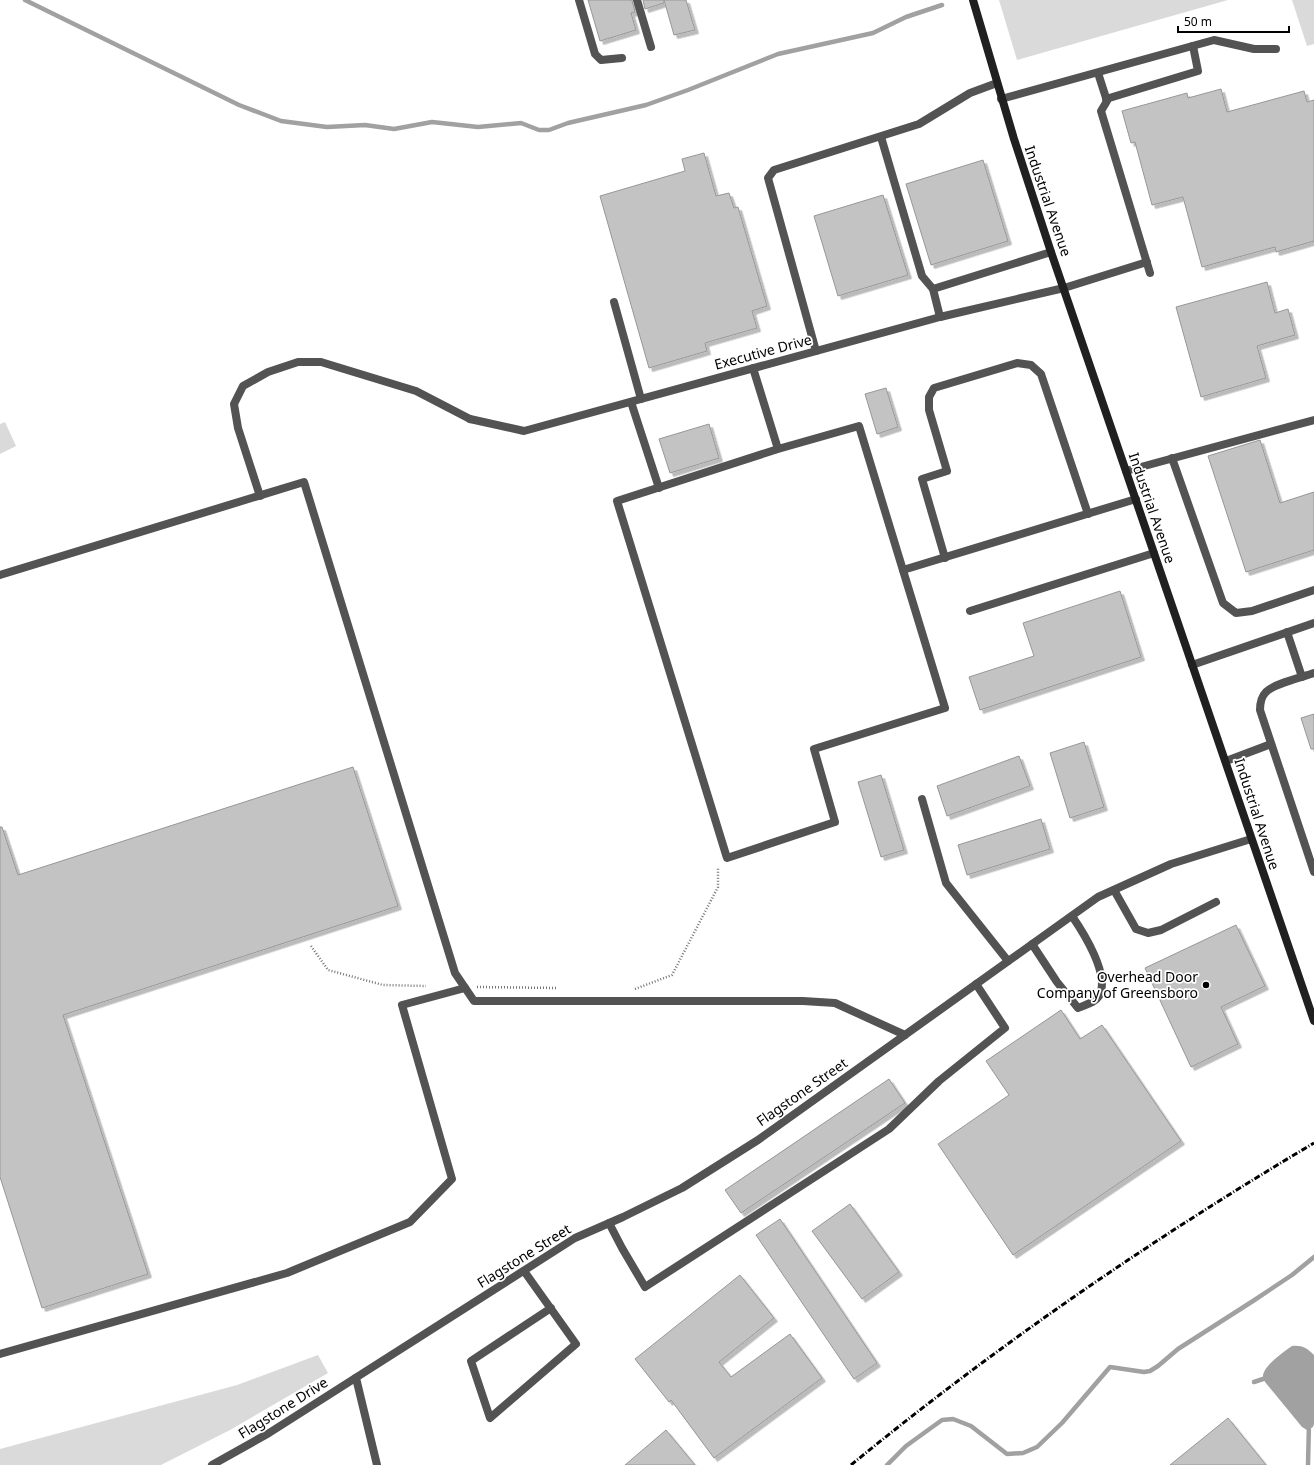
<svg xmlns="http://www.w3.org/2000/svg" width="1314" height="1465" font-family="'Noto Sans',sans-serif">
<defs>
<filter id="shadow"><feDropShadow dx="3.5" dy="3.5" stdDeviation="0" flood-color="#0004"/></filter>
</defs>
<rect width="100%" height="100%" fill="#fff"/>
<g fill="#dadada">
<polygon points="999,0 1228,0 1017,60"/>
<polygon points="1292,0 1314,0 1314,44 1307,46"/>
<polygon points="5,422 16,446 0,454 0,424"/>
<polygon points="318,1355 328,1373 230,1430 161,1465 0,1465 0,1449 237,1385"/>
</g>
<path fill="#a1a1a1" d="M1292,1346C1302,1345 1307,1348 1314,1355V1424L1313,1427L1307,1430L1302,1427L1265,1382C1264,1380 1263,1378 1263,1376C1263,1366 1285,1351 1292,1346Z"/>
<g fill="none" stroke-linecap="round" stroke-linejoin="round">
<g stroke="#a1a1a1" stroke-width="4.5">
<polyline points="25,0 239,105 281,121 327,127 365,125 394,129 432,122 478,127 521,123 539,130 549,130 568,123 646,105 688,90 778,54 873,33 906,17 942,5"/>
<polyline points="1254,1382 1269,1377"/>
<polyline points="887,1465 906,1446 942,1420 953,1419 971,1426 1007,1454 1023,1453 1037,1447 1062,1423 1110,1367 1144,1372 1150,1371 1158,1366 1178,1349 1253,1301 1292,1275 1314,1257"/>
<polyline points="1308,1465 1309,1423"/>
</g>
</g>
<g fill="#c3c3c3" stroke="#979797" filter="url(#shadow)">
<polygon points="588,0 632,0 635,12 631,13 636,30 600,41"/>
<polygon points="643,0 664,0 664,3 645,9"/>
<polygon points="664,0 686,0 695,30 674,35"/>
<polygon points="1221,89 1227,112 1304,91 1307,102 1314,100 1314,241 1276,252 1275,247 1202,267 1183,197 1152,205 1135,142 1131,143 1122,111 1187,93 1188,98"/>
<polygon points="704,153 716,196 729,193 734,208 738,207 767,306 752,311 757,328 705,343 707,351 649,368 600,196 685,171 682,159"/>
<polygon points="983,160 1008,241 931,265 906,184"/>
<polygon points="883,195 908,275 838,296 814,216"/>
<polygon points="1267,282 1275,313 1288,309 1295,335 1257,346 1266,378 1201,397 1176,307"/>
<polygon points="886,388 898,427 877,434 865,394"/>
<polygon points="709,424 719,458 670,473 659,439"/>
<polygon points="1260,440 1280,503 1314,492 1314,550 1246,572 1208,456"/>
<polygon points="1120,591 1141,657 980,710 969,677 1034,656 1023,623"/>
<polygon points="1314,714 1314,749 1311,749 1301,718"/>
<polygon points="1084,742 1104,807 1070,818 1050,753"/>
<polygon points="1019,756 1030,786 947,816 937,786"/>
<polygon points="353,767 398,906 63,1015 148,1274 42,1308 0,1177 0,827 2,827 18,875"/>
<polygon points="881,775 904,850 881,857 858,782"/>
<polygon points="1041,819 1050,849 967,875 958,845"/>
<polygon points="1236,925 1265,986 1221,1007 1238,1044 1191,1067 1145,968"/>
<polygon points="1061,1010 1080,1039 1102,1025 1181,1141 1013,1255 938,1144 1009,1095 986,1061"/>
<polygon points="889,1079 905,1103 741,1213 725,1190"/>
<polygon points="850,1204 899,1272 862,1299 812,1231"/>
<polygon points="780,1219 877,1363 854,1379 756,1235"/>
<polygon points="740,1275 774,1318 719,1362 731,1377 790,1334 822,1378 714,1458 671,1400 669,1402 635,1359"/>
<polygon points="1228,1418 1266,1465 1170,1465"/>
<polygon points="666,1430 695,1465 625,1465"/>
</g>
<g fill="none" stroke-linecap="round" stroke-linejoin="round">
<g stroke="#757575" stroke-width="2.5" stroke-dasharray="1 2" stroke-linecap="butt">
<polyline points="311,946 328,970 383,985 426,986"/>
<polyline points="477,987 558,988"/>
<polyline points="635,989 672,975 718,887 718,867"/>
</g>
<g stroke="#535353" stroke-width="8">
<polyline points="579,0 595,54 601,60 622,58"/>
<polyline points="637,0 651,47"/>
<polyline points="1098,73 1107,101 1101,111 1150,273"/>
<polyline points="1001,99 1214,40 1254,49 1276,49"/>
<polyline points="1106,99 1198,71 1193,46"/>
<polyline points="881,137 922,276 933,289"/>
<polyline points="1064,288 1147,262"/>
<polyline points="614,302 641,399"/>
<polyline points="940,317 933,289 1051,252"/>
<polyline points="816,351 768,178 774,170 919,124 970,93 997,83"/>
<polyline points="753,368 778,449 859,426 945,708 814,749 835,822 727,858 617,501 778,449"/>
<polyline points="631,402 659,488"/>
<polyline points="1172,458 1223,603 1236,613 1252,611 1314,590"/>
<polyline points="1126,471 1314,420"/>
<polyline points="260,496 238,428 234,404 243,386 268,372 298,362 321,362 416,391 470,419"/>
<polyline points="945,558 922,479 947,471 929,410 929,397 934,388 1017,363 1031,365 1041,374 1088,514"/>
<polyline points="903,570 1136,499"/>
<polyline points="0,575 304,482 455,973 474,1001 803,1001 835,1003 905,1035"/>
<polyline points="970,611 1154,553"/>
<polyline points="1287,632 1302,677"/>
<path d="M1314,673C1303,677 1273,684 1266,692C1261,697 1260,704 1260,710L1314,872"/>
<polyline points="1226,761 1271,744"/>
<polyline points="922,799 946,883 1008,961"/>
<polyline points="1114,890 1136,929 1148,933 1161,930 1216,902"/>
<path d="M1032,944L1057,982L1078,1008C1084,1005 1095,1003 1099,996C1111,976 1083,932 1072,916"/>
<polyline points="609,1223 622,1248 645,1287 889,1129 939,1081 1005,1028 976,984"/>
<polyline points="524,1271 576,1344 490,1418 471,1361 551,1308"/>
<polyline points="0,1354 287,1273 410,1222 452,1179 402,1005 465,988"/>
<polyline points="356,1378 377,1465"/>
</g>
<g stroke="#535353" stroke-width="8">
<polyline points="470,419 524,431 940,317 1064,288"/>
<polyline points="1192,665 1314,623"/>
<polyline points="212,1465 269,1433 575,1238 623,1217 682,1188 758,1140 1098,897 1171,864 1251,839"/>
</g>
<polyline stroke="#202020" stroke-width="8" points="973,0 1014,139 1051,252 1314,1021"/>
<path stroke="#000" stroke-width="3" stroke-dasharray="6 2 1 2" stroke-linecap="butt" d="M851,1465C996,1346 1152,1239 1314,1143"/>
</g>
<circle fill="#000" stroke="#fff" stroke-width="1.5" cx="1206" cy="985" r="4"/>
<g text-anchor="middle" stroke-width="3.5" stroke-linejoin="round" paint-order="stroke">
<g font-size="14" fill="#000" stroke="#fff">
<text transform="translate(1048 201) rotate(71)" y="5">Industrial Avenue</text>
<text transform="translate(763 352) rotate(-15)" y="5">Executive Drive</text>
<text transform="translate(1152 508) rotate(71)" y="5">Industrial Avenue</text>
<text transform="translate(1257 814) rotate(72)" y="5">Industrial Avenue</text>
<text transform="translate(802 1092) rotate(-35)" y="5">Flagstone Street</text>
<text transform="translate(524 1256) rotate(-32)" y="5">Flagstone Street</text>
<text transform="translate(283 1408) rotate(-32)" y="5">Flagstone Drive</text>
</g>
<g font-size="14" fill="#000" stroke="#fff" text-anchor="end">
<text x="1198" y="982">Overhead Door<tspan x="1198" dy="16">Company of Greensboro</tspan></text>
</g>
</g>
<path d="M1178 26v6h111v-6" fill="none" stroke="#000000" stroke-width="2"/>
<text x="1184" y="26" font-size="12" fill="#000000" stroke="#ffffff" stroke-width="3" paint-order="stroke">50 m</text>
</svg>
